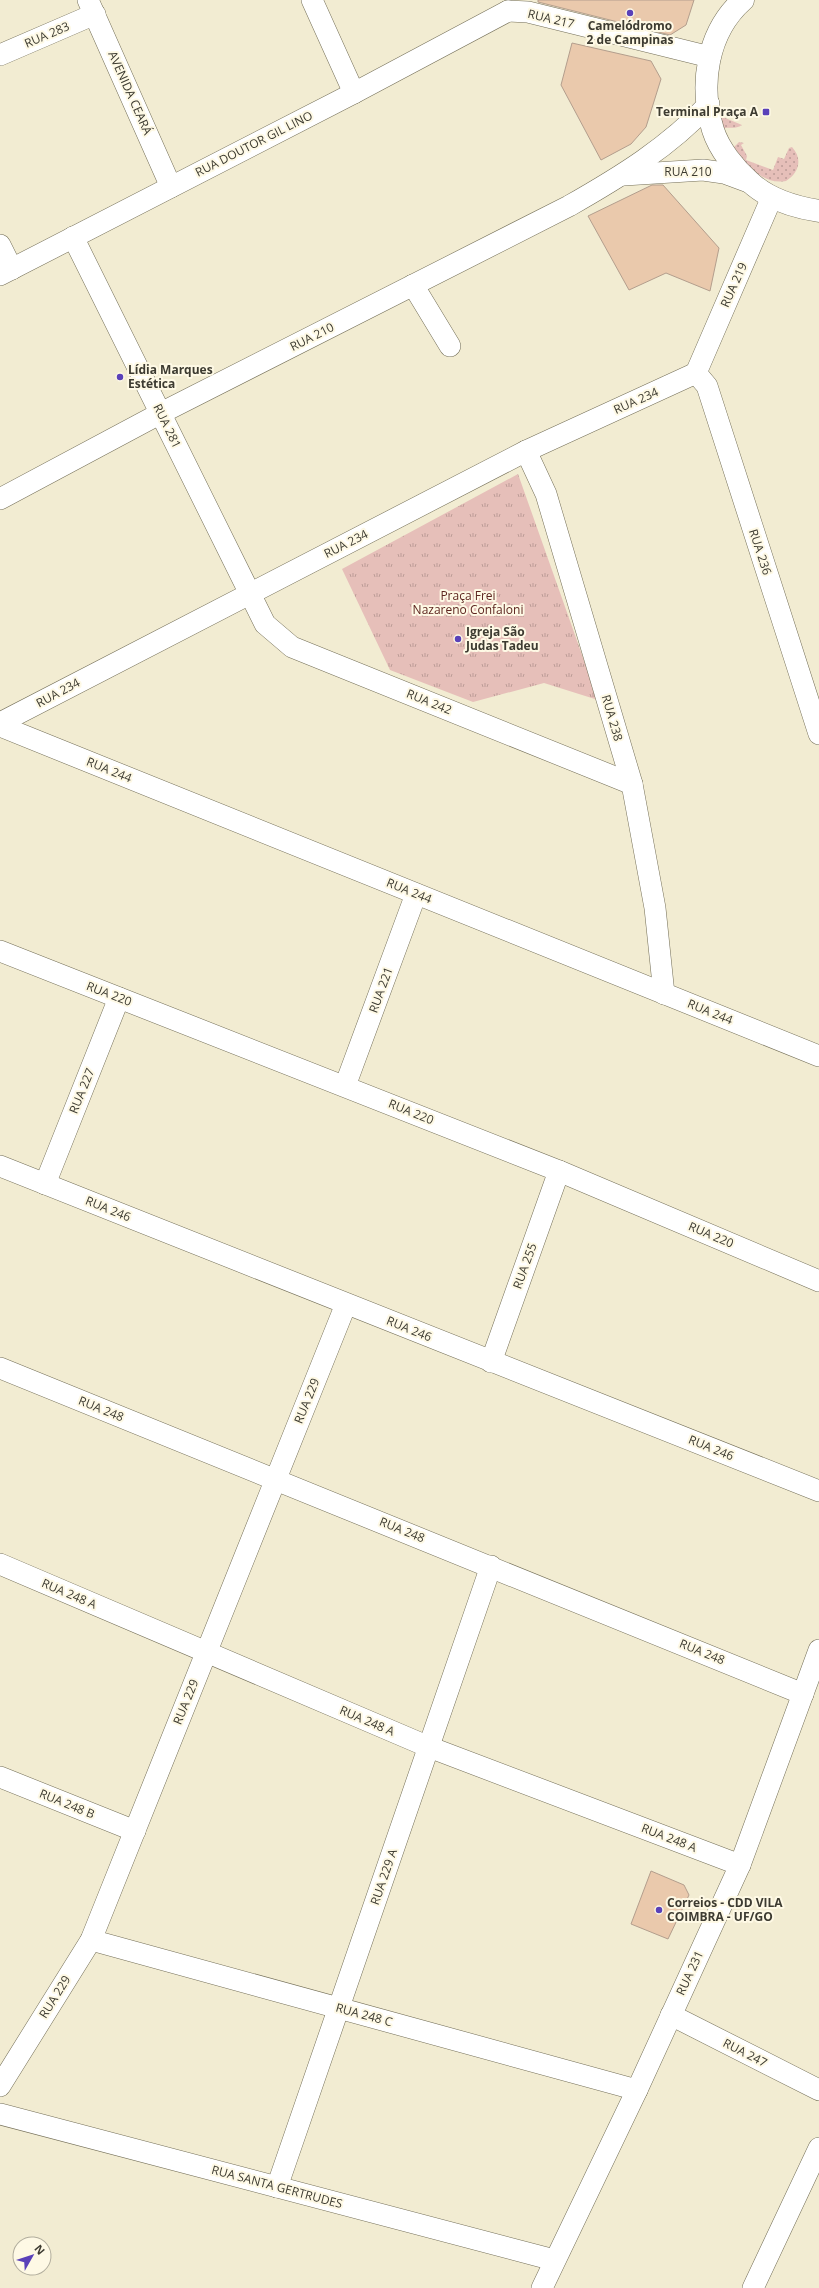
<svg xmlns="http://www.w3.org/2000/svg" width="819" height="2288" font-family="'Open Sans',sans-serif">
<defs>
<pattern id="grass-dots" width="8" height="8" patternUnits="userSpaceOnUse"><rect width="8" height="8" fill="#e6bfb9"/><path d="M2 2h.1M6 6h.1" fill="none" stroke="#bc9c97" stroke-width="1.8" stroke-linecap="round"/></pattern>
<pattern id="park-tufts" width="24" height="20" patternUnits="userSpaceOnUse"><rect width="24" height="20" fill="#e6bfb9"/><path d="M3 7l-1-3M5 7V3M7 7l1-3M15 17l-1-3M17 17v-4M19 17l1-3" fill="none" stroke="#bc9c97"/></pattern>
</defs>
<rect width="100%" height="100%" fill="#f2ecd2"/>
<g fill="url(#grass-dots)">
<path d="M718,115L742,125C735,130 729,126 721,129Z"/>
<path d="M739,142L744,143L741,145L747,156L746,160L773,170L778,157L784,159L789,148L792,147C803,159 799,173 786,181C762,185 747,165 734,147Z"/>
</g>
<polygon fill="url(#park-tufts)" points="518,474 598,700 544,683 473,702 390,670 342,569"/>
<g fill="#eac9ac" stroke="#b39e8d">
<polygon points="538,0 694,0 686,25 670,35 538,2"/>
<polygon points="572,43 651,61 661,79 646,127 631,144 601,160 561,85"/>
<polygon points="652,185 663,185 719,248 710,291 666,273 629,290 588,216"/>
<polygon points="651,1871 684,1885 689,1895 668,1939 631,1924"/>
</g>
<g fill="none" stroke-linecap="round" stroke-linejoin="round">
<g stroke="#746f58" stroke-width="22">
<g id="minor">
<polyline points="88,0 171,187"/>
<polyline points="312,0 354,93"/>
<polyline points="508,11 528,12 710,57"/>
<polyline points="0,55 95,14"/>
<polyline points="624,175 703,170 724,173 751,183"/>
<polyline points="73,237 265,624 292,647 632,784"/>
<polyline points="0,245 12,269"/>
<polyline points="0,275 354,93 508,11"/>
<polyline points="413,285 450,346"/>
<polyline points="696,373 707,386 819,734"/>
<polyline points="696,373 772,197"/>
<polyline points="526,451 546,494 632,784 655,908 664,994"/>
<path d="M0,499L161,413L569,206C620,177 669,147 709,104"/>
<polyline points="0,723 526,451 696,373"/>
<polyline points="0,726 819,1056"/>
<polyline points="0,951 559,1171 819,1281"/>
<polyline points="345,1086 416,894"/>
<polyline points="0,1166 819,1491"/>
<polyline points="45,1184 119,998"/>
<polyline points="491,1362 559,1171"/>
<polyline points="0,1368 803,1694"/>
<polyline points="0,1564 429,1747 740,1865"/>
<polyline points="0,1777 135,1831"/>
<polyline points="91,1940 637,2090"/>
<polyline points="671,2015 819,2090"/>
<polyline points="0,2086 91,1940 346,1304"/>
<polyline points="0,2114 554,2260"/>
<polyline points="277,2187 491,1566"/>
<polyline points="542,2288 637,2090 740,1865 819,1650"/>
<polyline points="753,2288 819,2148"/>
</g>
</g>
<g stroke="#746f58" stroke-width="23">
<path id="major" d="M743,0C707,32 699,85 713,130C719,149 735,169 750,182C768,199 794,207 819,211"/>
</g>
<use href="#minor" stroke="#fff" stroke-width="21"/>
<use href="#major" stroke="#fff" stroke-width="22"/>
</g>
<g fill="#5a41b9" stroke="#fef9e5" stroke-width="1.5">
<circle cx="630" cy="13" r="4"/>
<rect x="762" y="108" width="8" height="8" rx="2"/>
<circle cx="120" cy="377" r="4"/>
<circle cx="458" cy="639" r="4"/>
<circle cx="659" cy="1910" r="4"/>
</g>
<g text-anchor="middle" stroke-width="4" stroke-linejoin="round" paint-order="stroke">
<g font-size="12" fill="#3d3b31" stroke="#fef9e5">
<text transform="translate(551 19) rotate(13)" y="4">RUA 217</text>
<text transform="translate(47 35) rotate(-23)" y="4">RUA 283</text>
<text transform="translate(130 93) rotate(66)" y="4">AVENIDA CEARÁ</text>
<text transform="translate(254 144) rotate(-27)" y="4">RUA DOUTOR GIL LINO</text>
<text x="688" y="176">RUA 210</text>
<text transform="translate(734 285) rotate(-66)" y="4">RUA 219</text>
<text transform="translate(312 337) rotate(-27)" y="4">RUA 210</text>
<text transform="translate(636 401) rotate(-24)" y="4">RUA 234</text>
<text transform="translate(167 426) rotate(64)" y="4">RUA 281</text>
<text transform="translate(346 544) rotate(-27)" y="4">RUA 234</text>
<text transform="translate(760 552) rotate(72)" y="4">RUA 236</text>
<text transform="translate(58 693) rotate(-28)" y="4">RUA 234</text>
<text transform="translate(429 702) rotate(22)" y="4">RUA 242</text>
<text transform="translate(612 718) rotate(74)" y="4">RUA 238</text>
<text transform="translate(109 770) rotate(22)" y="4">RUA 244</text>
<text transform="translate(409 891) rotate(22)" y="4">RUA 244</text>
<text transform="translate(381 990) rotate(-70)" y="4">RUA 221</text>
<text transform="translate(109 994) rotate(21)" y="4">RUA 220</text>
<text transform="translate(710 1012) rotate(22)" y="4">RUA 244</text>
<text transform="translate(82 1091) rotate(-68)" y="4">RUA 227</text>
<text transform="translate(411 1112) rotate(22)" y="4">RUA 220</text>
<text transform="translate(108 1209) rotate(22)" y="4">RUA 246</text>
<text transform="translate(711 1235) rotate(23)" y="4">RUA 220</text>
<text transform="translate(525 1266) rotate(-70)" y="4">RUA 255</text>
<text transform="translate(409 1329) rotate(22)" y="4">RUA 246</text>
<text transform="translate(307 1401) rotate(-68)" y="4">RUA 229</text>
<text transform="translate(101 1409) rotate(22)" y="4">RUA 248</text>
<text transform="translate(711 1448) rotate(22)" y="4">RUA 246</text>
<text transform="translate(402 1530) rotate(22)" y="4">RUA 248</text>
<text transform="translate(69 1594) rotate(23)" y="4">RUA 248 A</text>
<text transform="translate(702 1652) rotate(22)" y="4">RUA 248</text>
<text transform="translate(186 1702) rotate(-68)" y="4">RUA 229</text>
<text transform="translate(367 1721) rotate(23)" y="4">RUA 248 A</text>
<text transform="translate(67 1804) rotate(22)" y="4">RUA 248 B</text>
<text transform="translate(669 1838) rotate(21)" y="4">RUA 248 A</text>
<text transform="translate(384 1877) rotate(-71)" y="4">RUA 229 A</text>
<text transform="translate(690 1973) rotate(-65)" y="4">RUA 231</text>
<text transform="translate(55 1997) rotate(-58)" y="4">RUA 229</text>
<text transform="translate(364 2015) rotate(15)" y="4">RUA 248 C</text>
<text transform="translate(745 2053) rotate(27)" y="4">RUA 247</text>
<text transform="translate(277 2187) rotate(15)" y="4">RUA SANTA GERTRUDES</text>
</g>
<g font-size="12" font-weight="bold" fill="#3d3b31" stroke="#fef9e5" text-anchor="start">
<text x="630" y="30" text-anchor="middle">Camelódromo<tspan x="630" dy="14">2 de Campinas</tspan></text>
<text x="758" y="116" text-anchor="end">Terminal Praça A</text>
<text x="128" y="374">Lídia Marques<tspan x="128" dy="14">Estética</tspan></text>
<text x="466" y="636">Igreja São<tspan x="466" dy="14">Judas Tadeu</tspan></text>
<text x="667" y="1907">Correios - CDD VILA<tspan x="667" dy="14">COIMBRA - UF/GO</tspan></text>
</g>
<g font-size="12" fill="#5d251f" stroke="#fef9e5">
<text x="468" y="600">Praça Frei<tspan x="468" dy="14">Nazareno Confaloni</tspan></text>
</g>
</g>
<g transform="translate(32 2256) rotate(51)"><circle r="19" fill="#fef9e5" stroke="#b1ad9d"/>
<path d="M0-3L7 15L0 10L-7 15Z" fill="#5a41b9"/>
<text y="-6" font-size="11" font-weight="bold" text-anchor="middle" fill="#3d3b31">N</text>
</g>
</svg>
